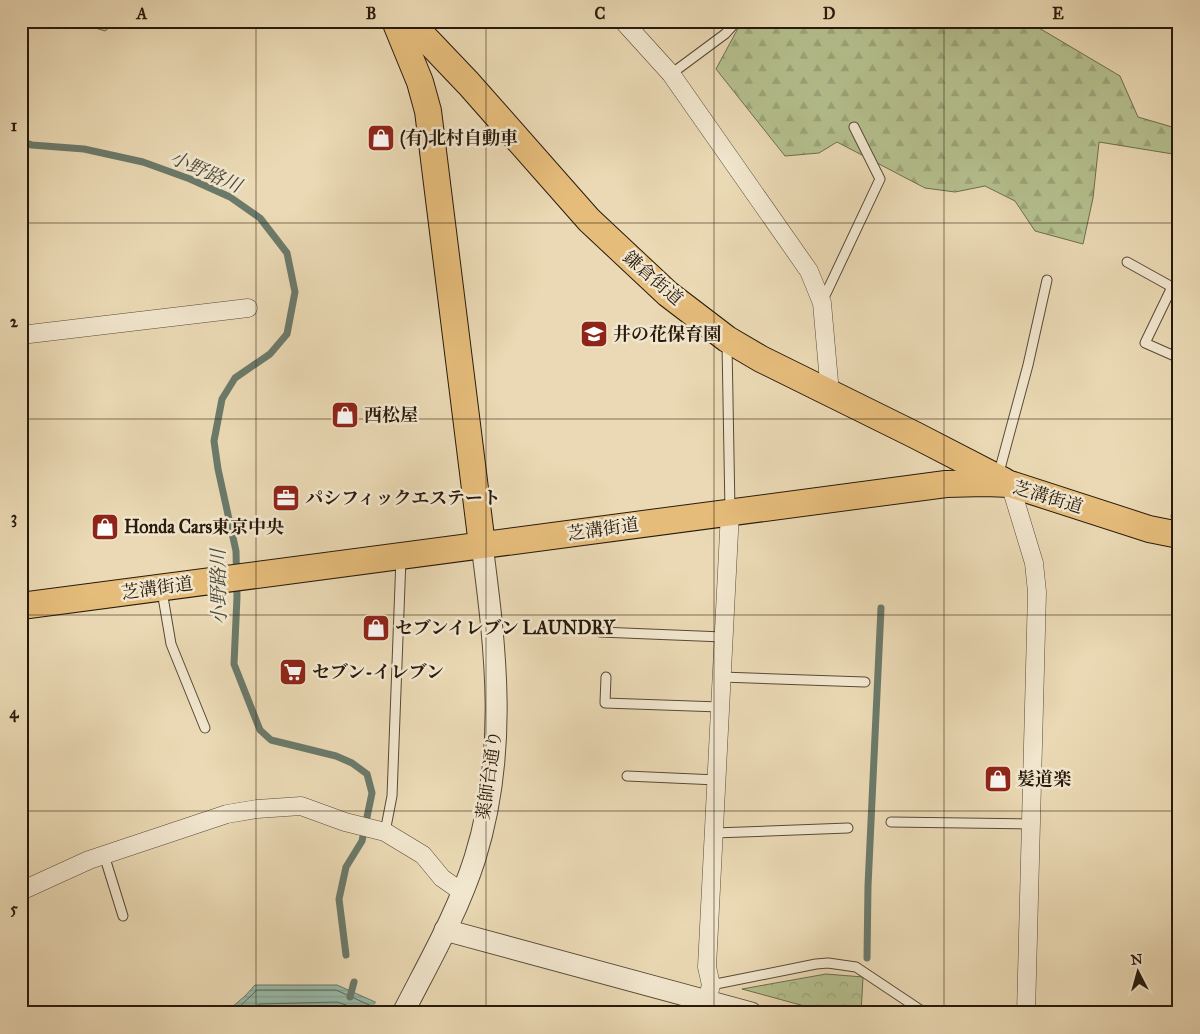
<svg xmlns="http://www.w3.org/2000/svg" width="1200" height="1034" font-family="'IM FELL Great Primer','Noto Serif JP',serif">
<defs>
<pattern id="forest-firs" width="22" height="20" patternUnits="userSpaceOnUse" patternTransform="scale(1.25)"><rect width="22" height="20" fill="#b5c08f"/><path d="M5 1l3.5 6h-7zM16 11l3.5 6h-7z" fill="#9ca47a"/></pattern>
<pattern id="park-crowns" width="20" height="18" patternUnits="userSpaceOnUse" patternTransform="scale(1.25)"><rect width="20" height="18" fill="#b5c08f"/><path d="M2 6a3 3 0 1 1 6 0M12 15a3 3 0 1 1 6 0" fill="none" stroke="#9ca47a"/></pattern>
<pattern id="water-rules" width="6" height="5" patternUnits="userSpaceOnUse" patternTransform="scale(1.25)"><rect width="6" height="5" fill="#98baaa"/><path d="M0 2.5h6" fill="none" stroke="#839f91"/></pattern>
</defs>
<rect width="100%" height="100%" fill="#ead9b4"/>
<filter id="stains"><feTurbulence type="fractalNoise" baseFrequency=".004" numOctaves="4"/><feColorMatrix values="0 0 0 0 .2 0 0 0 0 .09 0 0 0 0 .02 0 0 0 .5 -.17"/></filter>
<radialGradient id="worn" r=".72"><stop offset=".6" stop-color="#630" stop-opacity="0"/><stop offset="1" stop-color="#630" stop-opacity=".3"/></radialGradient>
<g fill="url(#forest-firs)" stroke="#6e6d4e">
<polygon points="72,21 117,21 105,31"/>
<polygon points="742,21 1023,21 1034,25 1120,76 1138,117 1179,129 1179,155 1099,142 1093,198 1083,244 1035,231 1015,201 985,186 955,192 925,188 837,142 819,153 785,156 716,69"/>
</g>
<polygon fill="url(#park-crowns)" stroke="#6e6d4e" points="826,974 863,977 861,1013 830,1013 742,989"/>
<polygon fill="url(#water-rules)" stroke="#6b7a6b" points="255,985 337,985 400,1013 352,1013 337,1007 261,1009 255,1013 225,1013 245,996"/>
<polygon fill="#ead9b4" points="377,1000 401,1011 402,1013 371,1013"/>
<g fill="none" stroke-linecap="round" stroke-linejoin="round">
<g stroke="#606a5b" stroke-width="1">
<polyline points="233,1013 257,990 336,990 387,1013"/>
<polyline points="253,1013 254,1007 260,1004 337,1002 349,1006 351,1013"/>
</g>
<g stroke="#6b7a6b" stroke-width="7">
<polyline points="21,142 32,145 84,149 143,162 190,179 230,197 260,218 287,253 295,292 287,334 270,354 235,378 222,399 214,441 218,469 236,551 237,597 234,664 260,730 271,740 336,756 352,763 367,774 372,793 362,841 346,867 339,899 346,955"/>
<polyline points="1174,516 1179,516"/>
<polyline points="867,958 868,886 881,608"/>
<polyline points="350,997 354,982"/>
</g>
<g stroke="#584a36" stroke-width="11">
<g id="service">
<polyline points="671,74 725,34 737,21"/>
<polyline points="1127,262 1172,287 1145,343 1179,358"/>
<polyline points="822,302 880,179 854,127"/>
<polyline points="727,344 730,511"/>
<polyline points="998,476 1028,365 1047,280"/>
<polyline points="162,591 171,644 205,728"/>
<polyline points="600,632 723,637"/>
<polyline points="606,677 605,703 720,707"/>
<polyline points="722,677 865,682"/>
<polyline points="627,776 717,780"/>
<polyline points="891,822 1031,824"/>
<polyline points="385,832 392,796 401,558"/>
<polyline points="714,833 848,828"/>
<polyline points="104,855 123,916"/>
<polyline points="711,985 816,964 828,963 856,967 925,1013"/>
</g>
</g>
<g stroke="#584a36" stroke-width="19">
<g id="minor">
<polyline points="623,21 671,74 809,271 822,303 830,393"/>
<polyline points="21,335 248,308"/>
<polyline points="1010,484 1034,563 1037,592 1026,1013"/>
<polyline points="21,891 89,860 227,814 257,809 301,806 345,822 385,832 423,855 442,878 462,892"/>
<polyline points="707,1001 711,985 707,967 730,512"/>
</g>
</g>
<g stroke="#584a36" stroke-width="23">
<g id="tertiary">
<polyline points="445,930 751,1013"/>
<path d="M403,1013C429,962 458,912 475,858C508,752 496,652 482,545"/>
</g>
</g>
<g stroke="#281a0c" stroke-width="28">
<g id="primary">
<polyline points="395,21 420,82 428,111 482,545"/>
<polyline points="409,21 469,84 589,220 668,294 727,339 761,359 915,435 1004,481"/>
<polyline points="21,606 946,484 985,483 1010,484 1149,529 1179,535"/>
</g>
</g>
<use href="#service" stroke="#f1e6ce" stroke-width="9"/>
<use href="#minor" stroke="#f1e6ce" stroke-width="18"/>
<use href="#tertiary" stroke="#f1e6ce" stroke-width="21"/>
<use href="#primary" stroke="#e5bc7a" stroke-width="26"/>
</g>
<path fill="none" stroke="#281a0c" stroke-width="1" stroke-opacity="0.55" d="M256,21V1013M486,21V1013M714,21V1013M944,21V1013M21,223H1179M21,419H1179M21,615H1179M21,811H1179"/>
<defs>
<g id="shop-square" transform="scale(1.4375)"><rect x="-9" y="-9" width="18" height="18" rx="4" fill="#8f2418" stroke="#f1e6ce"/><path d="M-5-2.5h2.3a2.7 3.5 0 0 1 5.4 0H5L5.5 6h-11ZM-1.5-2.5h3a1.5 2.3 0 0 0-3 0Z" fill="#fff"/></g>
<g id="school-square" transform="scale(1.4375)"><rect x="-9" y="-9" width="18" height="18" rx="4" fill="#8f2418" stroke="#f1e6ce"/><path d="M0-5L7-2L0 1L-7-2ZM-4 1L0 2.5L4 1V4Q0 6-4 4Z" fill="#fff"/></g>
<g id="office-square" transform="scale(1.4375)"><rect x="-9" y="-9" width="18" height="18" rx="4" fill="#8f2418" stroke="#f1e6ce"/><path d="M-6-3h4V-5.5h4V-3h4V5H-6ZM-1-4.5V-3h2v-1.5ZM-6 0V1H6V0Z" fill="#fff"/></g>
<g id="supermarket-square" transform="scale(1.4375)"><rect x="-9" y="-9" width="18" height="18" rx="4" fill="#8f2418" stroke="#f1e6ce"/><path d="M-6-5.5h2.5l.6 2H6L4.5 2H-2.5L-4.4-4H-6ZM-1.5 3.2a1.3 1.3 0 1 0 .1 0ZM3 3.2a1.3 1.3 0 1 0 .1 0Z" fill="#fff"/></g>
</defs>
<g fill-rule="evenodd">
<use href="#shop-square" x="381" y="138"/>
<use href="#school-square" x="594" y="334"/>
<use href="#shop-square" x="345" y="415"/>
<use href="#office-square" x="286" y="498"/>
<use href="#shop-square" x="105" y="527"/>
<use href="#shop-square" x="376" y="628"/>
<use href="#supermarket-square" x="293" y="672"/>
<use href="#shop-square" x="998" y="779"/>
</g>
<g text-anchor="middle" stroke-width="5" stroke-linejoin="round" paint-order="stroke">
<g font-size="18" font-weight="bold" fill="#281a0c" stroke="#f1e6ce" text-anchor="start">
<text x="400" y="144">(有)北村自動車</text>
<text x="613" y="340">井の花保育園</text>
<text x="364" y="421">西松屋</text>
<text x="305" y="504">パシフィックエステート</text>
<text x="124" y="533">Honda Cars東京中央</text>
<text x="395" y="634">セブンイレブン LAUNDRY</text>
<text x="312" y="678">セブン-イレブン</text>
<text x="1017" y="785">髪道楽</text>
</g>
<g font-size="18" fill="#281a0c" stroke="#f1e6ce">
<text transform="translate(653 278) rotate(41)" y="6">鎌倉街道</text>
<text transform="translate(1048 497) rotate(17)" y="6">芝溝街道</text>
<text transform="translate(603 529) rotate(-8)" y="6">芝溝街道</text>
<text transform="translate(157 588) rotate(-8)" y="6">芝溝街道</text>
<text transform="translate(489 775) rotate(-82)" y="6">薬師台通り</text>
</g>
<g font-size="19" font-style="italic" fill="#4a4a3b" stroke="#f1e6ce">
<text transform="translate(206 171) rotate(24)" y="7">小野路川</text>
<text transform="translate(218 587) rotate(-91)" y="7">小野路川</text>
</g>
</g>
<rect width="1200" height="1034" fill="none" stroke="#ead9b4" stroke-width="55"/>
<g transform="translate(1138 972) rotate(354)" stroke="#f1e6ce" stroke-width="4" paint-order="stroke">
<path d="M0-4L9 19L0 12L-9 19Z" fill="#281a0c"/>
<text y="-8" font-size="14" font-weight="bold" text-anchor="middle" fill="#281a0c">N</text>
</g>
<rect x="28" y="28" width="1144" height="978" fill="none" stroke="#281a0c" stroke-width="2"/>
<g font-size="16" text-anchor="middle" font-weight="bold" fill="#281a0c">
<text x="142" y="19">A</text>
<text x="371" y="19">B</text>
<text x="600" y="19">C</text>
<text x="829" y="19">D</text>
<text x="1058" y="19">E</text>
<text x="14" y="131">1</text>
<text x="14" y="327">2</text>
<text x="14" y="523">3</text>
<text x="14" y="718">4</text>
<text x="14" y="914">5</text>
</g>
<rect width="100%" height="100%" filter="url(#stains)"/>
<rect width="100%" height="100%" fill="url(#worn)"/>
</svg>
